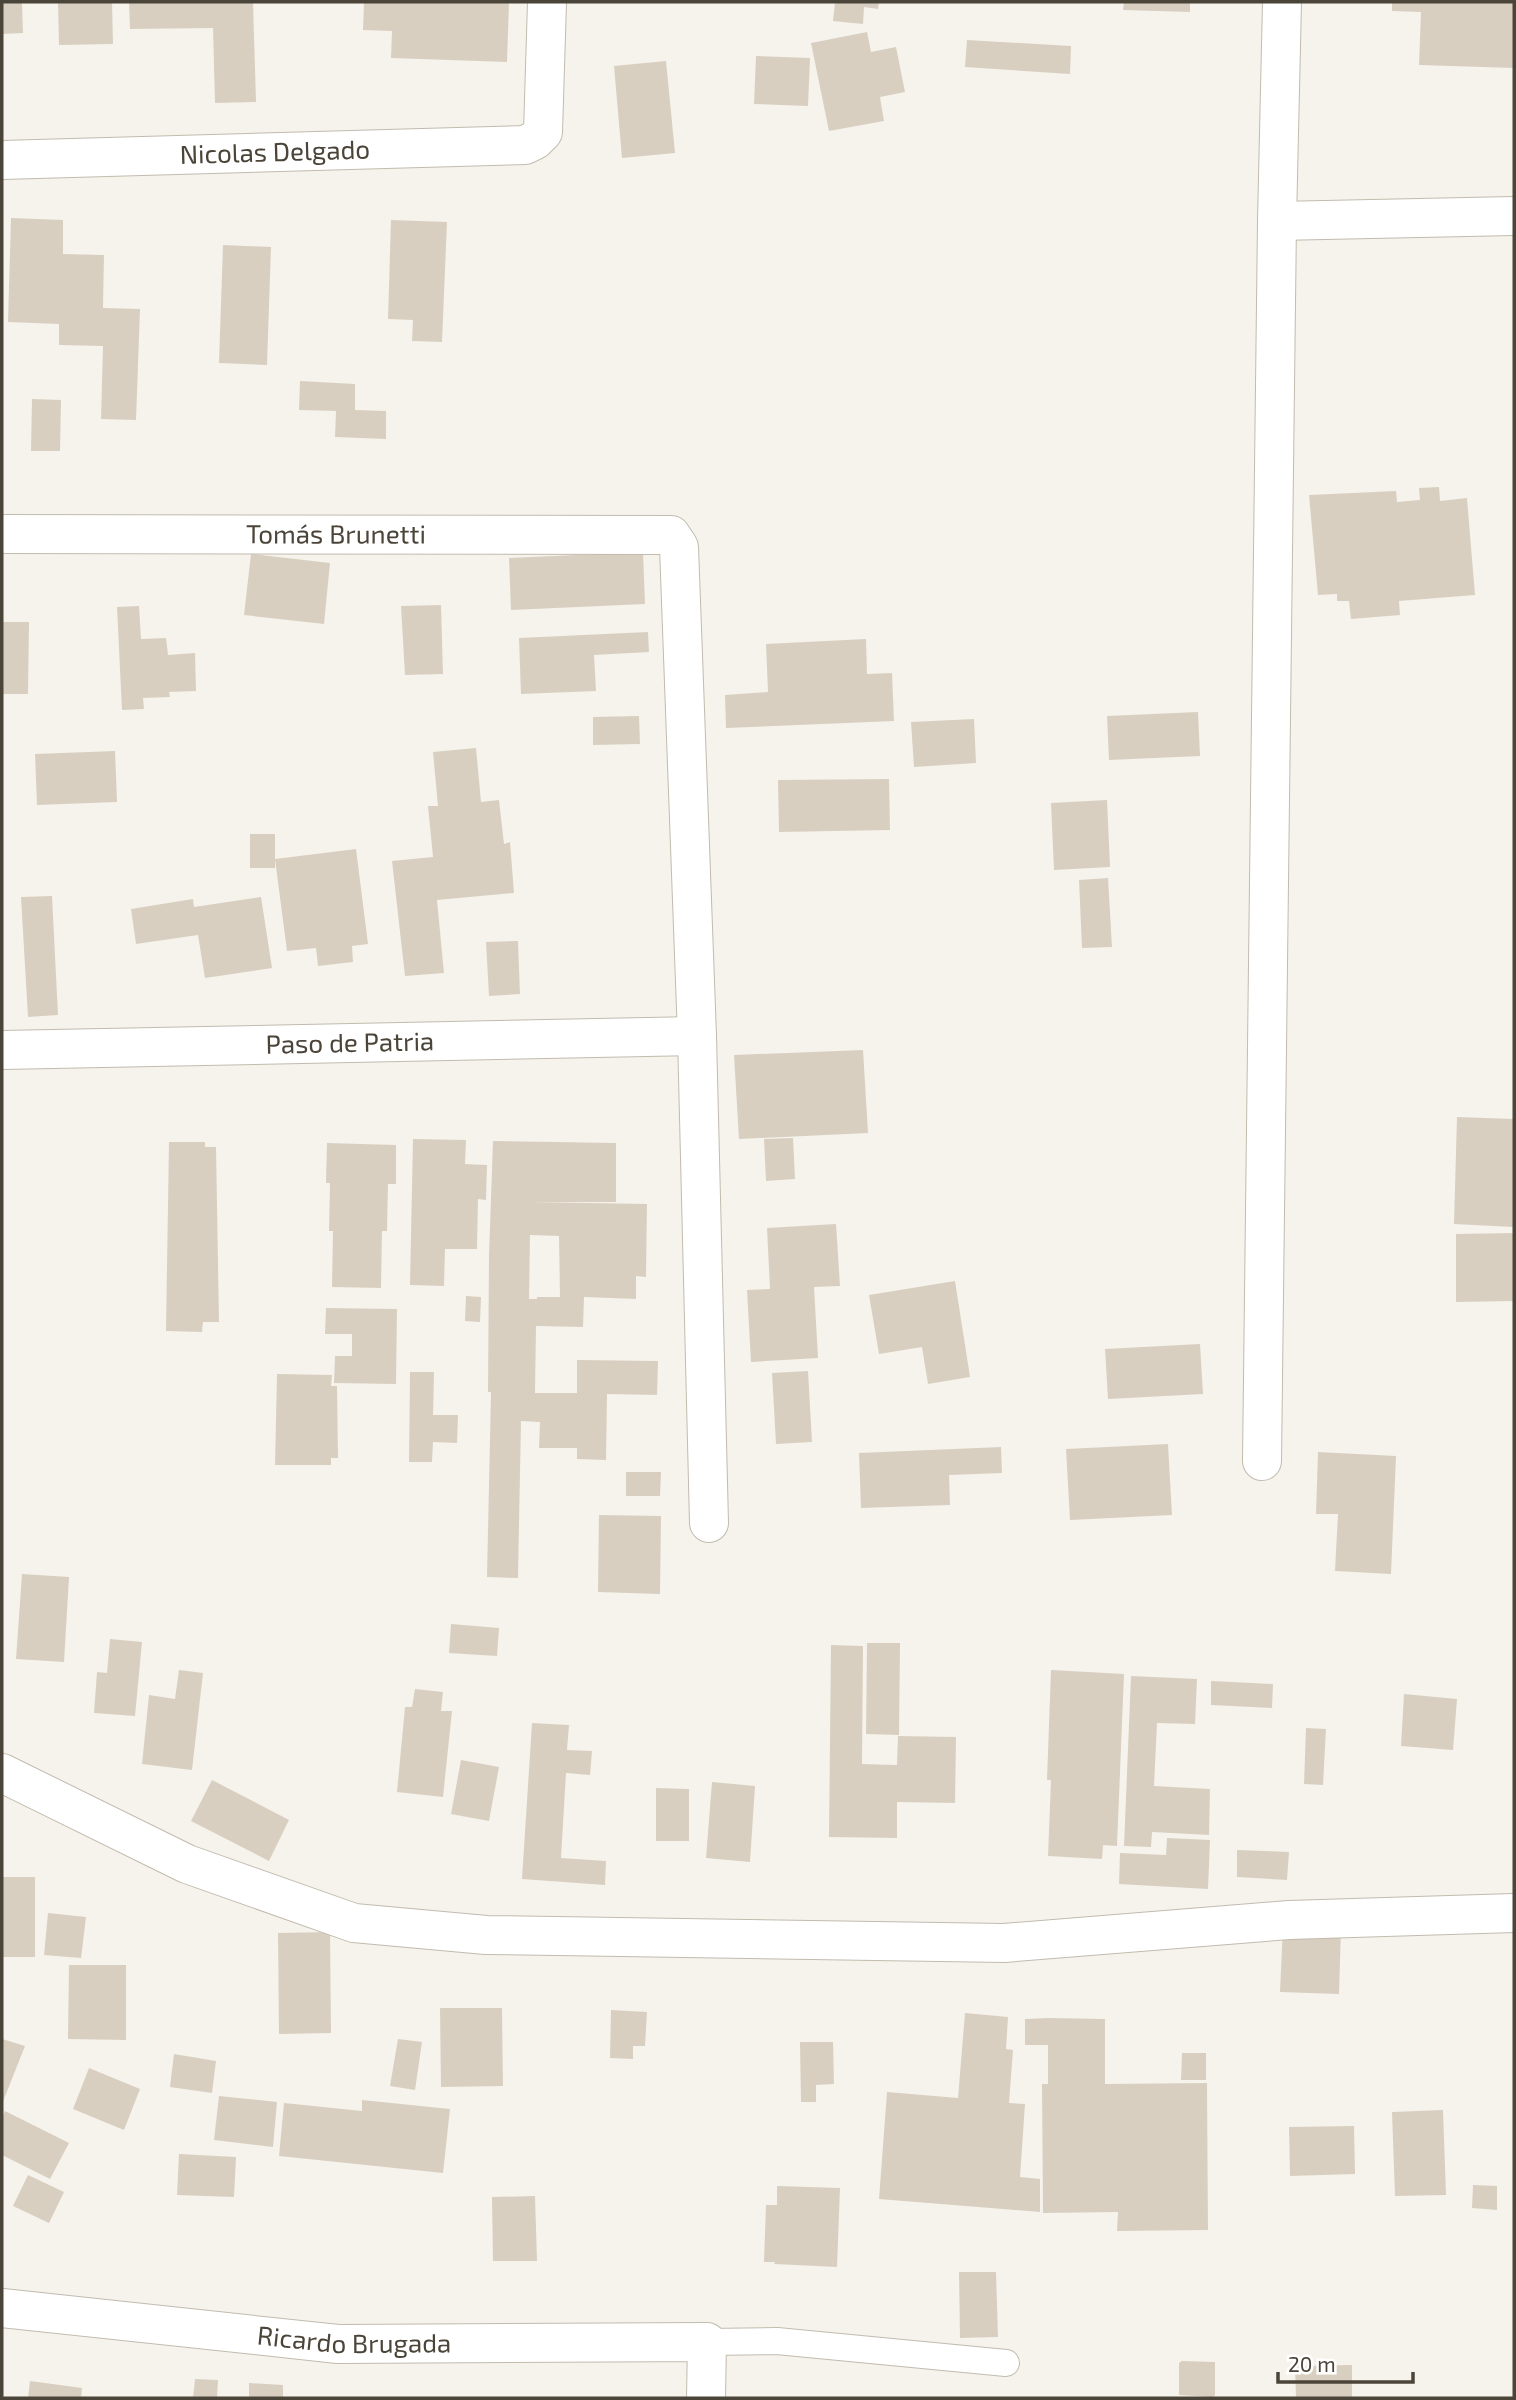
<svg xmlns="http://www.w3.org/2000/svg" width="1516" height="2400" font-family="'Exo 2',sans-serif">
<rect width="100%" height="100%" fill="#f6f3ec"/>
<g fill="#d8cfc1" fill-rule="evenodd">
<polygon points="2,2 22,2 23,33 2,34"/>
<polygon points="58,2 112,2 113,44 59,45"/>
<polygon points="129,2 253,2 256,102 215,103 213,28 130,29"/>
<polygon points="364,2 509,2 507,62 391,58 392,31 363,30"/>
<polygon points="835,2 879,2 878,9 864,7 863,24 833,21"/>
<polygon points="1124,2 1190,2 1190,12 1123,10"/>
<polygon points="1392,2 1514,2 1514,68 1419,65 1421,12 1392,11"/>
<polygon points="867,32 871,52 896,47 905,92 880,97 884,121 829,131 811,43"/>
<polygon points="967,40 1071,46 1070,74 965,67"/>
<polygon points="756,56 810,58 808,106 754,104"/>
<polygon points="666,61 675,153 622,158 614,66"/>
<polygon points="11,218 63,220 63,254 104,255 103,308 140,309 136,420 101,419 103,346 59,345 59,324 8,322"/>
<polygon points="391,220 447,222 442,342 412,341 413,320 388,319"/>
<polygon points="223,245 271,247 267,365 219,363"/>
<polygon points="300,381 355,384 355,410 386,411 386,439 335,437 336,411 299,410"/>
<polygon points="32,399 61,400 60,451 31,451"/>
<polygon points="1439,487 1440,501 1467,498 1475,595 1399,601 1400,615 1351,619 1349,601 1337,601 1337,594 1318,595 1309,495 1396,491 1397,502 1420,500 1419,488"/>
<polygon points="643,552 645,604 511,610 509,558"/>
<polygon points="251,554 330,563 324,624 244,615"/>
<polygon points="441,605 443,674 405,675 401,606"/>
<polygon points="139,606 141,639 166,638 168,655 195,653 196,691 169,692 170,697 143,698 144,709 122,710 117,607"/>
<polygon points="2,622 29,622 28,694 2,694"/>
<polygon points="648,632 649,652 594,655 596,691 521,694 519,638"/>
<polygon points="866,639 867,674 892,673 894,721 726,728 725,695 768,692 766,644"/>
<polygon points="1198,712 1200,756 1109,760 1107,716"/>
<polygon points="639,716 640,744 593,745 593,717"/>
<polygon points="974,719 976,763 914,767 911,722"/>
<polygon points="476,748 481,802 499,800 504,844 510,842 514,893 437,900 444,973 405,976 392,861 433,857 428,806 438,806 433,752"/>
<polygon points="115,751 117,802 37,805 35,754"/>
<polygon points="889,779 890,830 779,832 778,780"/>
<polygon points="1107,800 1110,867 1054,870 1051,803"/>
<polygon points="250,834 275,834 275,859 356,849 368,944 352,946 353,962 318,966 316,948 287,951 275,859 275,868 250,868"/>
<polygon points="1108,878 1112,947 1082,948 1079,880"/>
<polygon points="52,896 58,1015 28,1017 21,897"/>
<polygon points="261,897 272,968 205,978 198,935 136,944 131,909 193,899 194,907"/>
<polygon points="518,941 520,994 489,996 486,942"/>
<polygon points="863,1050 868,1133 739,1139 734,1055"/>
<polygon points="1457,1117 1514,1119 1514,1227 1454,1224"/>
<polygon points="793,1138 795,1179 766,1181 764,1139"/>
<polygon points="413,1139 466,1140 465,1164 487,1165 486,1200 478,1199 477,1249 445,1249 444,1286 410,1285"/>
<path d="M493,1141L616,1143V1202H531L647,1204L646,1277L636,1276V1299L584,1297L583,1327L536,1326L535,1393H577V1360L658,1361L657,1395L607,1394L606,1460L577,1459V1448H539L540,1422L521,1421L518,1578L487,1577L491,1392H488L489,1255ZM530,1235L559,1236L560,1297H537V1299H529Z"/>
<polygon points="169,1142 205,1142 205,1147 216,1147 219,1322 203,1322 202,1332 166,1331"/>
<polygon points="327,1143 396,1145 396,1184 388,1184 387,1231 382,1231 381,1288 332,1287 333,1231 329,1231 330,1183 326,1183"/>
<polygon points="836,1224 840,1286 814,1287 818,1358 751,1362 747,1290 770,1289 767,1228"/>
<polygon points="1514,1233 1514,1301 1456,1302 1456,1234"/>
<polygon points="955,1281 970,1377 928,1384 922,1347 879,1354 869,1295"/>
<polygon points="466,1296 481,1297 480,1322 465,1321"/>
<polygon points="326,1308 397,1309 396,1384 334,1383 335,1356 352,1356 352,1334 325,1334"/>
<polygon points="1200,1344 1203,1394 1108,1399 1105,1349"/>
<polygon points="808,1371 812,1442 776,1444 772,1373"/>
<polygon points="410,1372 434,1372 433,1415 458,1415 457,1443 433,1442 432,1462 409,1462"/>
<polygon points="277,1374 332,1375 331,1386 337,1386 338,1458 331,1458 331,1465 275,1465"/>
<polygon points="1168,1444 1172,1515 1070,1520 1066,1449"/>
<polygon points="1001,1447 1002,1473 949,1475 950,1505 861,1508 859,1453"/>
<polygon points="1318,1452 1396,1456 1391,1574 1335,1571 1338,1514 1316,1514"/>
<polygon points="626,1472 661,1472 660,1496 626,1496"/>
<polygon points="599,1515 661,1516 660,1594 598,1592"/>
<polygon points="22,1574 69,1577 64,1662 16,1659"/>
<polygon points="451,1624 499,1628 497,1656 449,1653"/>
<polygon points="110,1639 142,1642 135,1716 94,1713 97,1672 107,1673"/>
<polygon points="867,1643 900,1643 899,1735 866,1734"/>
<polygon points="831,1645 863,1646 862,1764 897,1765 898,1736 956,1737 955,1803 897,1802 897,1838 829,1837"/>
<polygon points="179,1670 203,1673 192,1770 142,1764 149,1695 175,1699"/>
<polygon points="1051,1670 1124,1674 1117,1846 1103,1845 1102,1859 1048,1856 1051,1780 1047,1780"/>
<polygon points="1131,1676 1197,1679 1195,1724 1157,1723 1154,1786 1210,1789 1209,1835 1152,1832 1151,1847 1124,1846"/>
<polygon points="1211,1681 1273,1684 1272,1708 1211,1705"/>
<polygon points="415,1689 443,1692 441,1711 452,1711 443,1797 397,1792 405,1707 412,1707"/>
<polygon points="1404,1694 1457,1699 1453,1750 1401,1746"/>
<polygon points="532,1723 569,1725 567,1750 592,1751 590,1775 566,1773 561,1858 606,1861 605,1885 522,1879"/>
<polygon points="1306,1728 1326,1729 1323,1785 1304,1784"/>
<polygon points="461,1760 499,1767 489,1821 451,1814"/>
<polygon points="212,1780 289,1820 269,1861 191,1821"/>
<polygon points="712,1782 755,1786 750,1862 706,1858"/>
<polygon points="656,1788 689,1789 689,1841 656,1841"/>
<polygon points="1167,1838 1210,1840 1208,1889 1119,1884 1120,1853 1166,1855"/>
<polygon points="1237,1850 1289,1852 1287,1880 1237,1877"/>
<rect x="2" y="1877" width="33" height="80"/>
<polygon points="48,1913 86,1917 81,1958 44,1955"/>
<polygon points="1283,1925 1341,1928 1339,1994 1280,1992"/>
<polygon points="330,1932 331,2033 279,2034 278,1933"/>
<polygon points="69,1965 126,1965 126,2040 68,2039"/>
<polygon points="440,2008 502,2008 503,2086 441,2087"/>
<polygon points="611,2010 647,2012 645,2046 633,2046 633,2059 610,2058"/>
<polygon points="965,2013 1008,2017 1006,2049 1013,2050 1009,2103 1025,2104 1020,2177 1040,2179 1040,2212 879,2199 887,2092 958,2098"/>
<polygon points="1048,2018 1105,2019 1105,2084 1207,2083 1208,2230 1117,2231 1118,2212 1043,2213 1042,2084 1048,2084 1048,2045 1025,2045 1025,2019"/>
<polygon points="2,2039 25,2046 2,2104"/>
<polygon points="398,2039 422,2042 415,2090 390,2086"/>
<polygon points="800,2042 833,2042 834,2084 816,2085 816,2102 801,2102"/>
<polygon points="1182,2053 1206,2053 1206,2080 1181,2080"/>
<polygon points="174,2054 216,2061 212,2093 170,2087"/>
<polygon points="89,2068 140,2089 124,2130 73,2109"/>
<polygon points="219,2096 277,2102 273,2147 214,2140"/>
<polygon points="362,2100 450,2109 443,2173 279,2156 284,2103 362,2111"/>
<polygon points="1443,2110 1446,2195 1395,2196 1392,2112"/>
<polygon points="5,2111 69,2143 50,2179 2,2155 2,2118"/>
<polygon points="1354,2126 1355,2174 1290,2176 1289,2127"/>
<polygon points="179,2154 236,2157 234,2197 177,2195"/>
<polygon points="28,2175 64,2192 49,2223 13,2206"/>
<polygon points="1473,2185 1497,2186 1497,2210 1472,2208"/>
<polygon points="777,2186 840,2188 837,2267 774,2264 775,2262 764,2262 766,2205 777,2205"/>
<polygon points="535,2196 537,2261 493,2261 492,2197"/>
<polygon points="959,2272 996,2272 998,2337 960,2338"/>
<polygon points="1182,2361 1215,2362 1215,2395 1213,2397 1179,2395 1179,2363"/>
<polygon points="1352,2365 1352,2398 1296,2398 1295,2366"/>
<polygon points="195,2379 218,2380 217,2398 193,2398"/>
<polygon points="30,2381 82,2388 81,2398 28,2398"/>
<polygon points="249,2383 283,2385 283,2398 249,2398"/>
</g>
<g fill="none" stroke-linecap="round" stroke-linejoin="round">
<g stroke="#c2bbae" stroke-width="28">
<polyline id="service" points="707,2342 777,2341 1006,2363"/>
</g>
<g stroke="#c2bbae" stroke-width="40">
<g id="minor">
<path id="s1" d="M2,160L525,145L535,140L543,132L547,2"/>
<polyline points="1277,221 1514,216"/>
<path id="s2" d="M2,534L671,535L679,547L697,1036L709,1523"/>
<path id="s3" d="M2,1050L697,1036"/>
<polyline points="1262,1461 1277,221 1282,2"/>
<polyline points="2,1773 187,1864 354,1923 486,1935 1004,1943 1289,1920 1514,1913"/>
<path id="s4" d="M2,2308L338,2344L707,2342L706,2398"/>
</g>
</g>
<use href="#service" stroke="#fff" stroke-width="26"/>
<use href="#minor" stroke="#fff" stroke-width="38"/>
</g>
<g text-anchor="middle" stroke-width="5" stroke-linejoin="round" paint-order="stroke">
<g font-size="26" fill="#4b4439" stroke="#fff">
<text dy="9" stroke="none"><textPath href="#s1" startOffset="273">Nicolas Delgado</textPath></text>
<text dy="9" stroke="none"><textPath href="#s2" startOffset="334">Tomás Brunetti</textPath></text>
<text dy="9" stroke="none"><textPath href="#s3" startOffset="348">Paso de Patria</textPath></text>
<text dy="9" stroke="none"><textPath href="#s4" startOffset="354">Ricardo Brugada</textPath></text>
</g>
</g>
<rect width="1516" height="2400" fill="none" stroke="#4b4439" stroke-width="7"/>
<path d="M1278 2372v10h135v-10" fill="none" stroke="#4b4439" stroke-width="3.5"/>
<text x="1288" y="2372" font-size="21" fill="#4b4439" stroke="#ffffff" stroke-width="5" paint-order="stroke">20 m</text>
</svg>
